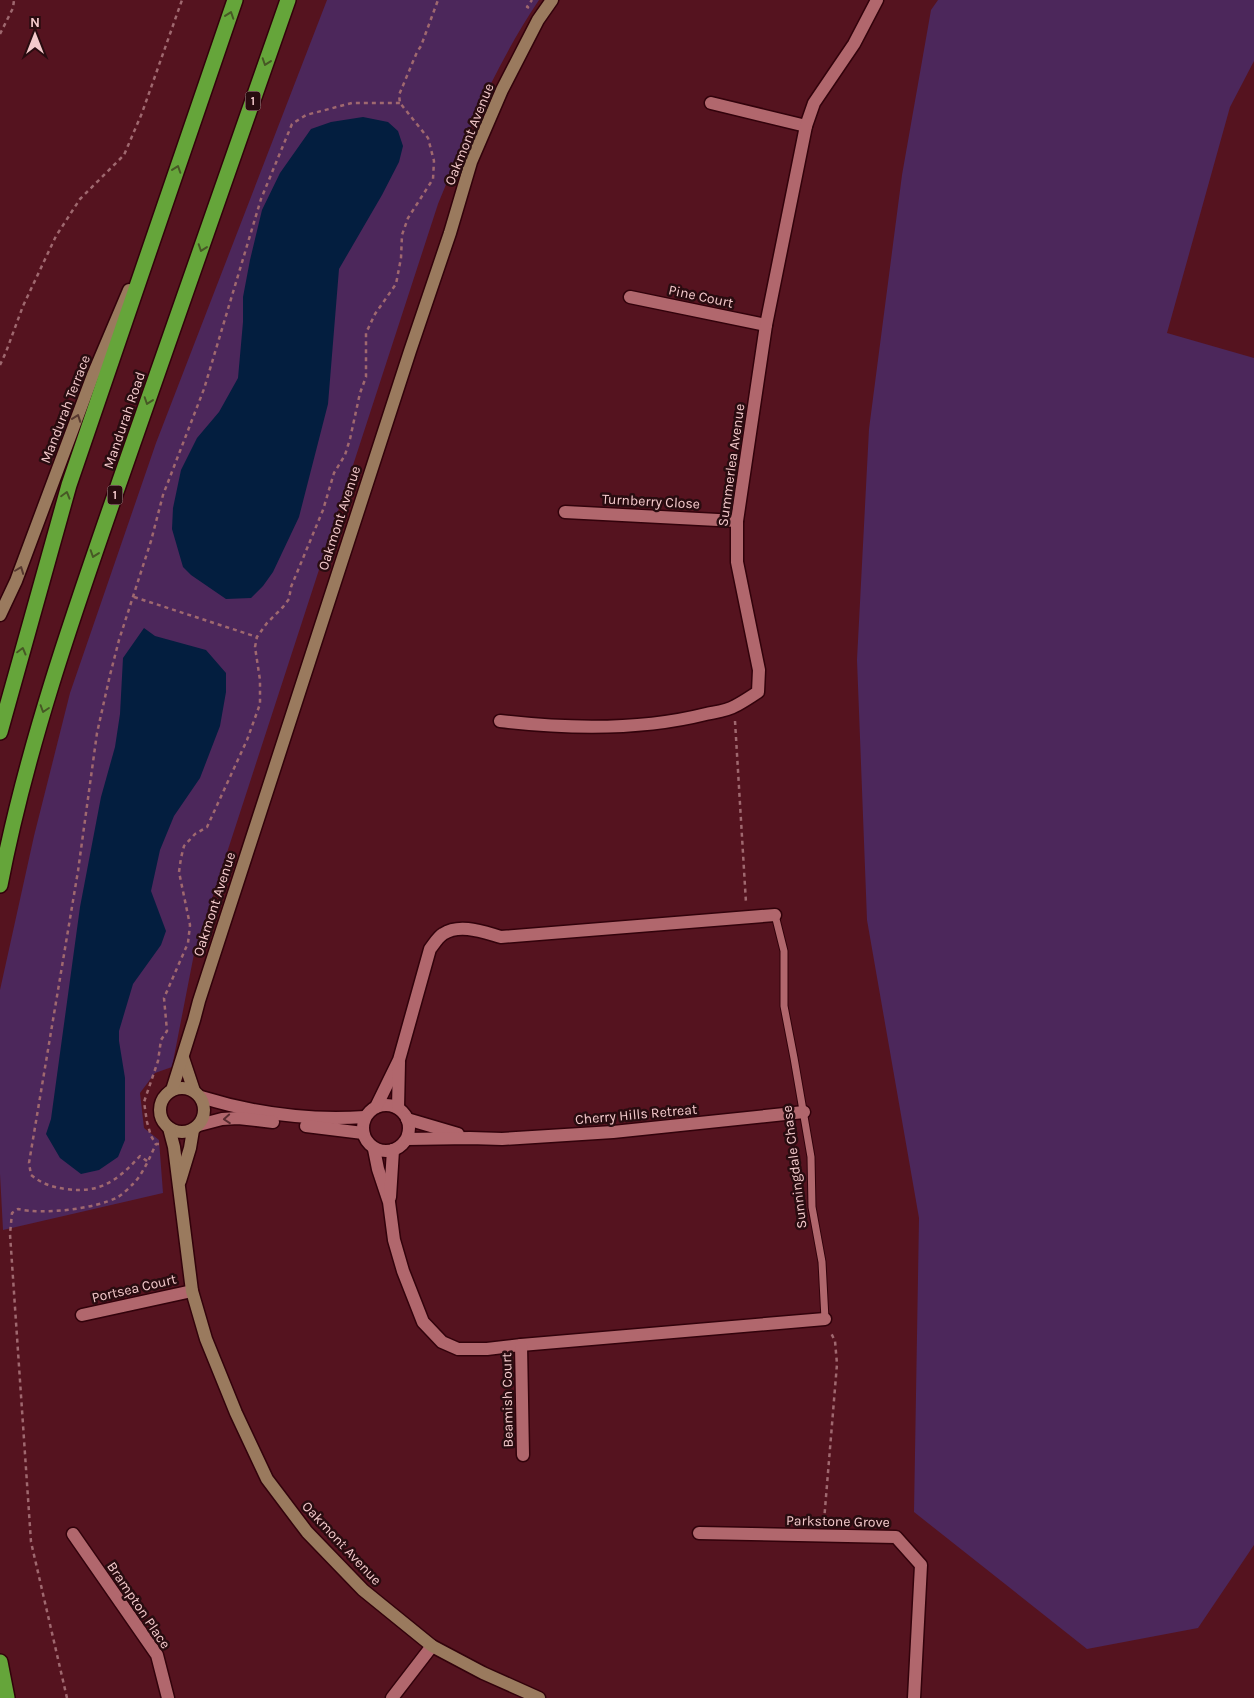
<svg xmlns="http://www.w3.org/2000/svg" width="1254" height="1698" font-family="Karla,sans-serif">
<rect width="100%" height="100%" fill="#55131f"/>
<g fill="#4c275b">
<path d="M327,0H539C496,64 467,133 438,204L194,954L172,1067L155,1073L140,1093L144,1128L159,1140L163,1193L3,1230L0,1174V990L34,836L70,693L156,443Z"/>
<polygon points="938,0 1254,0 1254,61 1230,107 1167,333 1254,358 1254,1545 1198,1628 1087,1649 914,1512 919,1218 867,920 857,660 869,429 902,175 931,10"/>
</g>
<g fill="#031e3f">
<polygon points="363,117 388,122 398,131 403,146 399,162 382,195 339,269 328,404 299,517 273,572 263,586 251,598 226,599 191,575 183,567 172,529 173,508 181,470 197,438 219,412 238,378 243,322 243,297 250,260 262,210 280,173 311,129 331,122"/>
<polygon points="144,628 155,636 206,650 226,673 226,692 220,726 200,778 174,816 160,850 151,891 166,931 161,945 133,984 119,1031 119,1041 125,1078 125,1140 118,1157 99,1170 81,1174 60,1158 46,1134 51,1119 80,907 101,797 115,747 120,714 123,658"/>
</g>
<g fill="none" stroke-linecap="round" stroke-linejoin="round">
<g stroke="#32020b" stroke-width="9">
<polyline id="lane" points="775,915 784,951 784,1006 794,1058 811,1157 812,1207 822,1262 825,1319"/>
</g>
<g stroke="#32020b" stroke-width="15">
<g id="street">
<polyline points="711,103 806,126"/>
<polyline points="630,297 766,325"/>
<polyline points="565,512 737,521"/>
<path d="M500,721C568,729 639,731 706,714C715,712 727,711 735,706C743,702 750,697 758,692L759,670L737,562V521L766,325L806,126L814,103L854,44L877,0"/>
<path d="M201,1097C256,1114 308,1121 365,1117"/>
<circle cx="386" cy="1128" r="23"/>
<path d="M376,1107L399,1060L430,949C434,944 438,937 443,934C460,923 483,932 501,937L775,915"/>
<polyline points="398,1108 399,1062"/>
<polyline points="407,1119 458,1134"/>
<polyline points="199,1125 222,1119 238,1118 273,1122"/>
<polyline points="306,1126 363,1133"/>
<polyline points="407,1139 470,1138 502,1139 613,1132 804,1112"/>
<polyline points="374,1149 378,1169 389,1202 394,1240 403,1271 423,1322 442,1342 458,1349 487,1349 521,1345 825,1319"/>
<polyline points="390,1197 393,1150"/>
<polyline points="82,1315 192,1291"/>
<polyline points="521,1345 523,1455"/>
<polyline points="699,1533 896,1537 921,1565 914,1698"/>
<polyline points="73,1534 157,1655 168,1698"/>
<polyline points="392,1698 432,1646"/>
</g>
</g>
<g stroke="#32020b" stroke-width="15">
<g id="secondary">
<polyline points="0,615 16,581 93,375 129,290"/>
<polyline points="183,1058 194,1091"/>
<circle cx="182" cy="1110" r="22"/>
<polyline points="172,1090 194,1020 199,1001 410,351 450,233 471,162 502,90 538,20 552,0"/>
<polyline points="169,1128 174,1147 192,1291 206,1339 236,1413 267,1479 307,1532 363,1590 432,1646 483,1673 539,1698"/>
<polyline points="180,1181 190,1148 193,1130"/>
</g>
</g>
<g stroke="#32020b" stroke-width="18">
<g id="highway">
<polyline points="0,732 69,485 235,0"/>
<path d="M0,885C29,735 82,590 132,446C184,297 235,148 288,0"/>
<polyline points="0,1662 7,1698"/>
</g>
</g>
<g stroke="#9f686f" stroke-width="2.5" stroke-dasharray="4 4" stroke-linecap="butt">
<polyline points="529,8 527,7 532,0"/>
<polyline points="0,34 13,8 14,0"/>
<polyline points="0,365 6,352 23,306 56,236 80,199 124,155 142,113 182,0"/>
<polyline points="134,597 257,637"/>
<polyline points="735,721 746,903"/>
<polyline points="159,1144 156,1144 151,1136 147,1122 144,1102 158,1061 161,1040 167,1031 164,998 188,943 190,925 179,872 181,858 184,846 195,834 207,827 247,740 260,704 260,680 255,647 257,637 267,623 283,607 289,599 291,587 323,510 334,473 345,455 350,439 360,393 366,377 366,333 375,314 396,284 401,258 402,235 408,218 433,179 434,161 428,138 400,103 399,95 417,52 421,46 438,0"/>
<path d="M147,1161L140,1156C118,1180 100,1194 66,1189C52,1187 42,1184 31,1175L29,1163L78,871L97,733L110,675L119,640L151,541L163,495L204,389L261,199L292,124L306,115L352,103H400"/>
<polyline points="824,1521 837,1364 835,1341 830,1331"/>
<path d="M67,1698L31,1542L10,1234L12,1213L18,1209C43,1215 95,1209 118,1197C123,1194 129,1188 133,1184C143,1174 150,1157 156,1144"/>
</g>
<use href="#lane" stroke="#b1676d" stroke-width="7"/>
<use href="#street" stroke="#b1676d" stroke-width="12"/>
<use href="#secondary" stroke="#9a7a5e" stroke-width="12"/>
<use href="#highway" stroke="#65a53a" stroke-width="15"/>
</g>
<defs><path id="oneway-chevron" d="M-2-3.5L2.5 0L-2 3.5" fill="none" stroke-width="1.6" stroke-linecap="round" stroke-linejoin="round" transform="scale(1.25)"/></defs>
<g stroke="#475825">
<use href="#oneway-chevron" transform="translate(230 15) rotate(-71)"/>
<use href="#oneway-chevron" transform="translate(266 62) rotate(109)"/>
<use href="#oneway-chevron" transform="translate(177 169) rotate(-71)"/>
<use href="#oneway-chevron" transform="translate(202 248) rotate(109)"/>
<use href="#oneway-chevron" transform="translate(148 401) rotate(109)"/>
<use href="#oneway-chevron" transform="translate(66 495) rotate(-74)"/>
<use href="#oneway-chevron" transform="translate(94 554) rotate(109)"/>
<use href="#oneway-chevron" transform="translate(22 651) rotate(-75)"/>
<use href="#oneway-chevron" transform="translate(44 709) rotate(108)"/>
</g>
<g stroke="#56382f">
<use href="#oneway-chevron" transform="translate(77 418) rotate(-70)"/>
<use href="#oneway-chevron" transform="translate(20 570) rotate(-69)"/>
</g>
<use stroke="#592c31" href="#oneway-chevron" transform="translate(227 1119) rotate(176)"/>
<g text-anchor="middle" stroke-width="5" stroke-linejoin="round" paint-order="stroke">
<g fill="#290c10" stroke="#b79194" stroke-width="1">
<rect x="245.5" y="91.5" width="15" height="19" rx="4"/>
<rect x="107.5" y="485.5" width="15" height="19" rx="4"/>
</g>
<g font-size="12" font-weight="bold" fill="#f4cacc">
<text x="253" y="105">1</text>
<text x="115" y="499">1</text>
</g>
<g font-size="14" fill="#f4cacc" stroke="#290c10">
<text transform="translate(469 134) rotate(-68)" y="5">Oakmont Avenue</text>
<text transform="translate(701 296) rotate(12)" y="5">Pine Court</text>
<text transform="translate(65 409) rotate(-69)" y="5">Mandurah Terrace</text>
<text transform="translate(124 420) rotate(-71)" y="5">Mandurah Road</text>
<text transform="translate(731 465) rotate(-82)" y="5">Summerlea Avenue</text>
<text transform="translate(651 501) rotate(3)" y="5">Turnberry Close</text>
<text transform="translate(339 518) rotate(-72)" y="5">Oakmont Avenue</text>
<text transform="translate(214 904) rotate(-72)" y="5">Oakmont Avenue</text>
<text transform="translate(636 1114) rotate(-5)" y="5">Cherry Hills Retreat</text>
<text transform="translate(794 1167) rotate(-97)" y="5">Sunningdale Chase</text>
<text transform="translate(134 1288) rotate(-13)" y="5">Portsea Court</text>
<text transform="translate(507 1400) rotate(-91)" y="5">Beamish Court</text>
<text transform="translate(838 1521) rotate(1)" y="5">Parkstone Grove</text>
<text transform="translate(342 1543) rotate(47)" y="5">Oakmont Avenue</text>
<text transform="translate(139 1605) rotate(56)" y="5">Brampton Place</text>
</g>
</g>
<g transform="translate(35 35)" stroke="#290c10" stroke-width="4" paint-order="stroke">
<path d="M0-4L9 19L0 12L-9 19Z" fill="#f4cacc"/>
<text y="-8" font-size="14" font-weight="bold" text-anchor="middle" fill="#f4cacc">N</text>
</g>
</svg>
